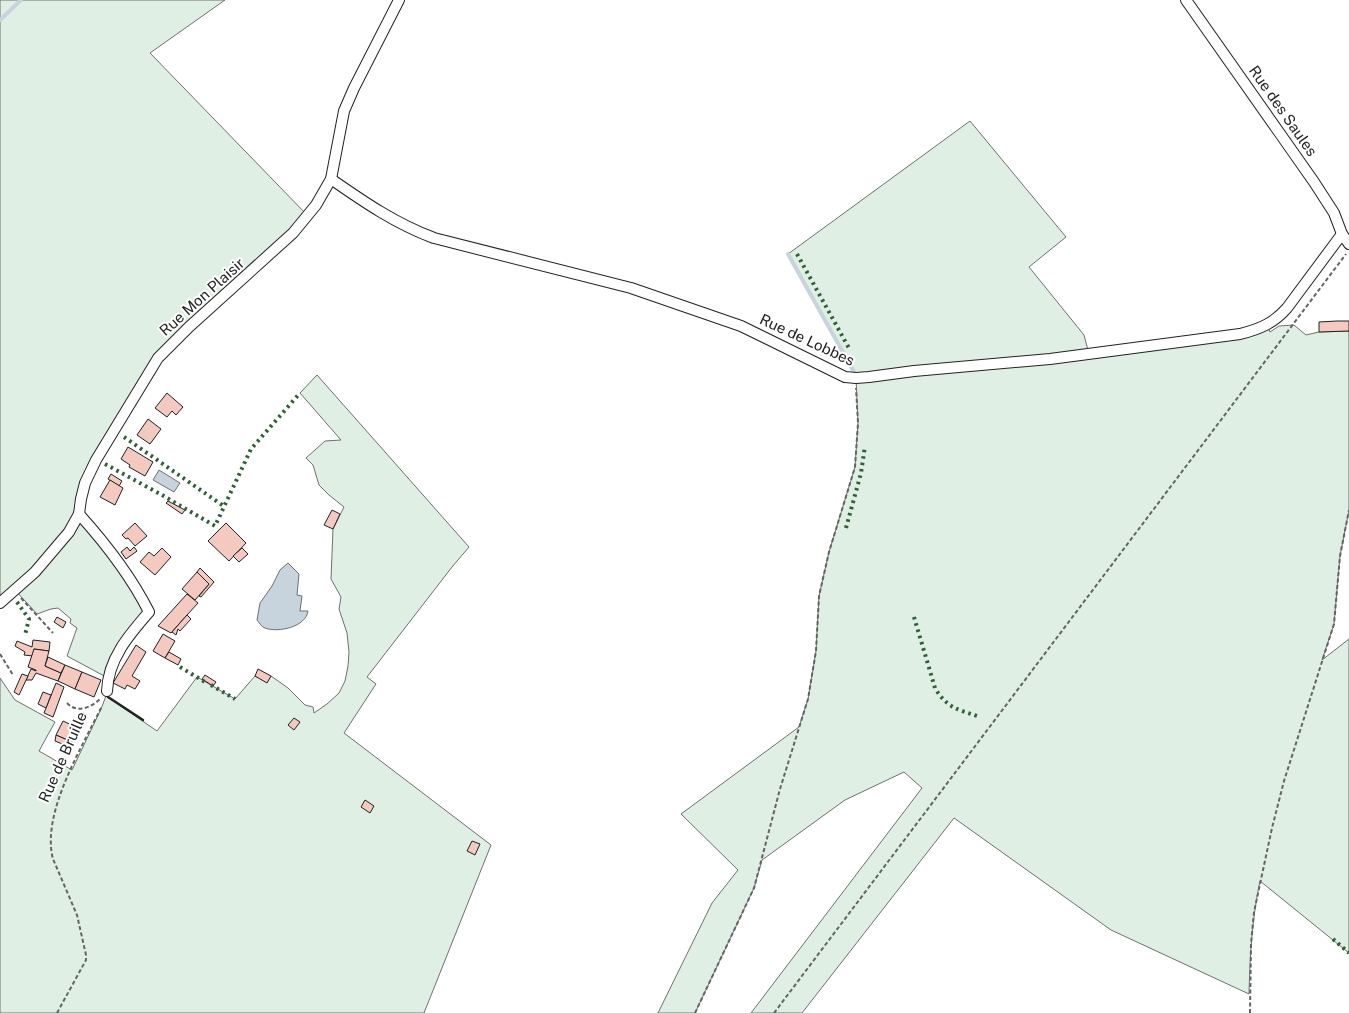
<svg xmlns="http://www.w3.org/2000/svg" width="1349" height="1013" font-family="'Public Sans',sans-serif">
<rect width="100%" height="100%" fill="#fff"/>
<g fill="#e0efe3" stroke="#6f6f6f">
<polygon points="0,0 225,0 150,53 308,216 171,343 96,460 79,514 149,612 108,678 67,656 77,628 70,623 71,619 58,608 51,609 37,614 15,590 0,603"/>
<path d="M970,121L1066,237L1029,267L1084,335L1089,354L1267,325L1270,332L1279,326L1294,325L1306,335L1319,332L1349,331V510L1340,556L1334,624L1322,660L1349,639V953L1260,881C1252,919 1250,955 1249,994L1111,930L954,818L802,1013H751L922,788L904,772L845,800L762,860L754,888L695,1013H658L712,903L738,870L681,814L799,727L808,699L816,651L819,596L829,552L855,467L858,423L856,378L788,254Z"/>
<polygon points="317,375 469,547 452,567 367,677 376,684 344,733 491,845 424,1013 0,1013 0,678 15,700 55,722 39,751 72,770 101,709 106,696 157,731 197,677 235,699 255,676 267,682 271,676 288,688 305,705 313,707 314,713 327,704 339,693 345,681 348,666 349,652 347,633 339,609 341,597 331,579 333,529 344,507 329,495 319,485 313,465 306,458 325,441 341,440 300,393"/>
</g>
<g fill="#c7d3dd" stroke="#6f6f6f">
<polygon points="159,470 180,483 174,492 153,480"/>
<path d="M288,563L299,574L297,595L302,596L300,611H308C306,627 278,633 265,628C261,627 260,623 257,620L260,603L272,586L280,570Z"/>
</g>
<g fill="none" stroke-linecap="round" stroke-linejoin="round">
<g stroke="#c7d3dd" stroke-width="4">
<polyline points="0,20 21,0"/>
<polyline points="788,254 854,372"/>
</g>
</g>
<g fill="#f3c9c0" stroke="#222">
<polygon points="1337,321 1349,321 1349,331 1319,332 1319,322"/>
<polygon points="167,393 183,407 176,415 172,411 167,417 155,408"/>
<polygon points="148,419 161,429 150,444 137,435"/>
<polygon points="128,447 153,462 145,476 129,467 130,465 121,459"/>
<polygon points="111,474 122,481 119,486 108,479"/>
<polygon points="110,480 123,488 115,505 100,497"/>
<polygon points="168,501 185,510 182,514 166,503"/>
<polygon points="332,510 340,514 333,529 324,525"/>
<polygon points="135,523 147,536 135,546 128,538 126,539 122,535"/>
<polygon points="226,523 246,543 229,561 208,541"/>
<polygon points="127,547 130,551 134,547 137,551 126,559 121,552"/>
<polygon points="162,548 171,557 155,575 140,562 149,552 154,556"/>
<polygon points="242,548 248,554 239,562 233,556"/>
<polygon points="200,568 214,582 201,597 199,596 209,584 197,572"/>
<polygon points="197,572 209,584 195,600 182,589"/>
<polygon points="187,594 198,603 187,615 171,633 158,626"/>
<polygon points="187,615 191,619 180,631 178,629 176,635 172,632"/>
<polygon points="57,617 66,622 63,628 54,622"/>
<polygon points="163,634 175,641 165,658 153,651"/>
<polygon points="33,640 50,642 49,651 34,649 33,656 24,655 25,652 15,646 17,641 32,647"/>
<polygon points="136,645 146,652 132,676 140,681 135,689 127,685 125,689 113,683"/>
<polygon points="34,649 49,651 45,666 61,673 58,681 36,673 32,680 26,680 31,669 36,671 36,670 28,667"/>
<polygon points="169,652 181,659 178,665 165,658"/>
<polygon points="48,657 65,665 61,673 45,666"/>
<polygon points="65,665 82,672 75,689 58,681"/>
<polygon points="258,669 271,676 267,683 255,676"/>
<polygon points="82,672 101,680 94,697 75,689"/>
<polygon points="22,674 28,676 19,695 14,692"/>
<polygon points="205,675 216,682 213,686 202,679"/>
<polygon points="56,683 64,687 53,717 44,713"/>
<polygon points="43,692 51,695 46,708 38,704"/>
<polygon points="294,718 300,722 294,730 288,725"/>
<polygon points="63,721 78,728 72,742 56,735"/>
<polygon points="56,735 72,742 70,747 55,741"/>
<polygon points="365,800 374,806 370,813 361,807"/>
<polygon points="472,841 480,844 475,855 467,851"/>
</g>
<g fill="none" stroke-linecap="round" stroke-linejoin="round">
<g stroke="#222" stroke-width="12">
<g id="minor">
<polyline points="1186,0 1314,182 1334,213 1342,234 1349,244"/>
<path d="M331,179C364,202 396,224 434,238L631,288L741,326L845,377L856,378L869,377L914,371L1050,359L1240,334C1260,329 1274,323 1287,308L1342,234"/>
<path d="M79,514C106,544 131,576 149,612C129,635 108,659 107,691"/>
<polyline points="0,603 35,572 69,532 79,514 81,499 85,483 96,460 158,358 189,327 293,233 316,205 331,179 344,111 354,88 399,0"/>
</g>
</g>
<g stroke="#646464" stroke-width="2" stroke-dasharray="4 2.5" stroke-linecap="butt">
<polyline points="21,598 53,633"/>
<polyline points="0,654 13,675"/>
<path d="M67,703C77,714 92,707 100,699"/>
<path d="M57,1013L86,960V955L77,915L53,859C41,814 81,749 101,708"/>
<polyline points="695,1013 754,888 780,789 808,699 816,651 819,596 829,552 855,467 858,423 856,388"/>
<polyline points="774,1013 1346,254"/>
<polyline points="1250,1013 1251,944 1254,912 1272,828 1284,781 1334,624 1340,556 1349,510"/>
</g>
<use href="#minor" stroke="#fff" stroke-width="10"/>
<g stroke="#2f5e38" stroke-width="4" stroke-dasharray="2.5 4" stroke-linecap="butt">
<polyline points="797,254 850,350"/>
<polyline points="124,437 225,507"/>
<polyline points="105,464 162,495 215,526 251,449 300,393"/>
<polyline points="846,528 861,473 865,446"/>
<polyline points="17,602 29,619 25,635"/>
<path d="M914,617L935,688C947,708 957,709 977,716"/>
<polyline points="180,667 205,682"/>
<polyline points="211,685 235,699"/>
<polyline points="1333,939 1349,953"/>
</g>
<polyline stroke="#222" stroke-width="2.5" points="108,697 143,720"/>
</g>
<g text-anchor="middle" stroke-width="4" stroke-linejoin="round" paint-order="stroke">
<g font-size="15" fill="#222" stroke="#fff">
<text transform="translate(1283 111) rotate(55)" y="5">Rue des Saules</text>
<text transform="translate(202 297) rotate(-42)" y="5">Rue Mon Plaisir</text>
<text transform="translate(807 340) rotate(25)" y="5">Rue de Lobbes</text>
<text transform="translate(63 757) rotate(-66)" y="5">Rue de Bruille</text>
</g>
</g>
</svg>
